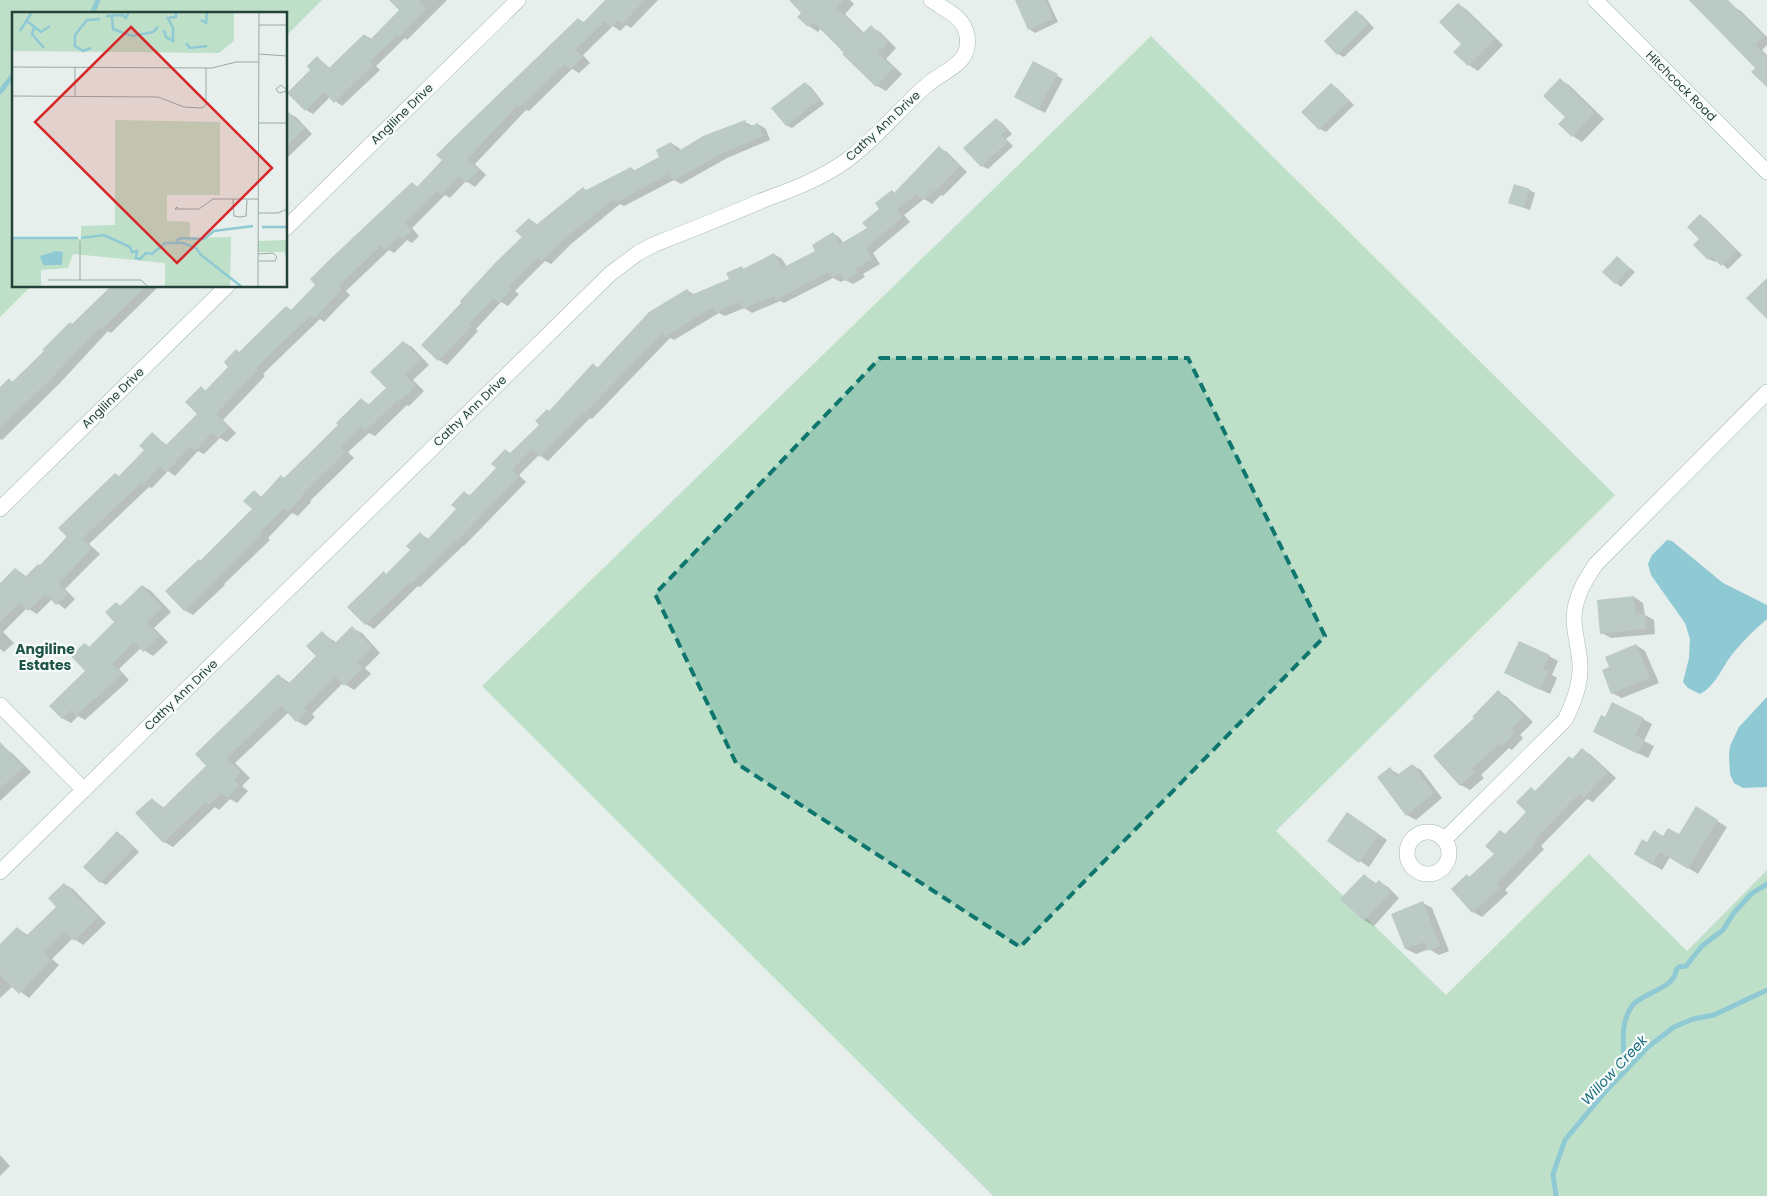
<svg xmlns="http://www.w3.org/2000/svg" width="1767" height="1196" font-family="Poppins,sans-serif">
<rect width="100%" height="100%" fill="#e6efeb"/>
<g fill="#bfe0c8">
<polygon points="0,0 322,0 286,36 286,14 14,14 14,286 31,286 0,317"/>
<polygon points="1151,36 1615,495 1276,831 1446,995 1589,854 1687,951 1767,870 1767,1196 993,1196 482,686"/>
</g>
<g fill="#8ec9d4">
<path d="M1667,540L1672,541L1723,583L1767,605V619C1755,629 1744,640 1734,652C1722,666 1717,685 1700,694L1688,688L1683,682L1689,658L1690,639L1685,623L1651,575L1648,564L1652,555Z"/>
<polygon points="1767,697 1767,787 1743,788 1734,783 1730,774 1729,755 1730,746 1739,727"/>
</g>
<g fill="#0003">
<polygon points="391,0 447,0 407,40 405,38 376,66 380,70 342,106 330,97 313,114 306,110 312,70 317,58 330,68 364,35 372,39 401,10"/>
<polygon points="607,0 658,0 631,28 626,25 620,31 613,26 583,55 590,63 579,73 572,69 529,111 526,110 475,164 486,175 475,187 466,181 450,198 445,195 412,228 419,236 412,243 407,240 394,253 389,250 346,291 350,295 324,322 320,319 263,374 265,376 223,420 236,433 227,442 220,438 204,454 198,451 175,476 168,471 152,488 149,487 89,544 100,554 65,589 75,599 65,609 52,599 37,614 27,608 3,632 14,643 4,652 0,649 0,585 16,569 27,577 40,566 146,450 152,434 167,445 199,414 201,388 207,391 230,367 239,353 286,307 292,310 412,183 418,187 578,19 585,23"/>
<polygon points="791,0 850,0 854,4 845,14 864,33 871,27 880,32 896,48 886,59 902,74 886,91 877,86 821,28 818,32 809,26 799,17 803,13"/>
<polygon points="1016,0 1048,0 1058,22 1035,33 1029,29"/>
<polygon points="1689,0 1720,0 1741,11 1767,37 1767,45 1762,50 1767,55 1767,85 1757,68"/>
<polygon points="1458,4 1467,10 1503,45 1478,71 1469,65 1463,44"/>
<polygon points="1356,12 1362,15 1374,28 1344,57 1338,54"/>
<polygon points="1034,63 1063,79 1045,113 1015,97"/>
<polygon points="1560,80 1569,85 1604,119 1582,142 1573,136 1566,117"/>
<polygon points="805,83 811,87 824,104 792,128 786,125"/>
<polygon points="1331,84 1337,88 1354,105 1326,132 1320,129"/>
<polygon points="288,113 296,117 312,134 286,159 286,114"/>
<polygon points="996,119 1002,123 1012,134 1006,139 1013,146 988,169 982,166"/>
<polygon points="745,122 753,126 758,124 766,129 770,140 727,158 681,184 674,180 624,206 620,204 571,244 551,264 545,261 515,291 519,294 508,306 501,302 476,329 478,331 447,365 439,360 423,344 523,237 529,219 538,225 587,191 631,168 636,171 661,158 671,143 679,148 681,151"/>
<polygon points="939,148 947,152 967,172 943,196 941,195 932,204 924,199 904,215 910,222 873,253 880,264 863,274 865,277 853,284 845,280 841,282 833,278 784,303 780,301 752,313 744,308 725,316 719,313 674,340 670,338 592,419 590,418 548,461 539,455 519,475 526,482 464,546 463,546 420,587 418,586 374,629 366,624 349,607 387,575 412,550 420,534 429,539 457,509 465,493 471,496 498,468 505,450 512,454 540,425 550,412 593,365 599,368 687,290 695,295 731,280 742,268 745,270 774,254 782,259 787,267 817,252 833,233 840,238 844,244 869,229 892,191 895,193"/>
<polygon points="1529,190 1535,193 1530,210 1510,203"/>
<polygon points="1700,216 1706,219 1742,255 1728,269 1717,260 1715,262 1709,259 1700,239"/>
<polygon points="1617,258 1635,272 1621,287 1616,283"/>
<polygon points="113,286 159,286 111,333 108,331 60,383 2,440 0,439 0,388 9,380 13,382"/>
<polygon points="403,342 412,347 429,365 413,380 424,391 409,406 407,405 375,436 369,433 348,452 354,458 310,501 311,502 298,516 292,513 268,538 270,540 224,584 225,585 193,615 184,610 200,562 254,509 254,492 262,497 285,479 340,425 362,400 370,405 388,388"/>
<polygon points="143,586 151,591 171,612 154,628 168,642 153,656 141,648 119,669 129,680 85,720 78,716 71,723 62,718 87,671 85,644 90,647 116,622 116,603 121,606"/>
<polygon points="1634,597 1643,603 1645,615 1654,620 1655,634 1611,638 1602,633"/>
<polygon points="352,628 362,633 380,653 365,668 371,674 354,690 343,683 312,714 315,717 306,726 297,721 289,712 235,763 250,778 242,786 248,791 237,803 230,799 219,810 215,807 173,847 164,842 152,799 164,808 208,766 278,675 290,683 317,656 322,633 337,643"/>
<polygon points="1636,645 1645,651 1659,683 1622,698 1612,693 1610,668"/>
<polygon points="1549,656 1558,661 1552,675 1557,678 1550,694 1515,678"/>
<polygon points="1498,692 1507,697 1533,722 1520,735 1523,738 1512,750 1509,748 1481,775 1484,778 1470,790 1461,785 1435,756 1476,718"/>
<polygon points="1606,719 1643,719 1652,724 1644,741 1654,746 1648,758 1604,737"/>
<polygon points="6,749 13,754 31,772 0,801 0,755"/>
<polygon points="1583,750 1591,755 1616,778 1593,802 1587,799 1541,846 1544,849 1505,890 1508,893 1482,917 1473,912 1470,877 1495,854 1506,835 1528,812 1531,788 1536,792 1570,757 1573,760"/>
<polygon points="1412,765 1421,770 1442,798 1416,820 1407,815 1379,777 1390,769 1400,775"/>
<polygon points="1696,808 1727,827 1698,874 1670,857 1662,870 1635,854 1664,837 1679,836"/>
<polygon points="1356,819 1387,840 1369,867 1329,841"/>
<polygon points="117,833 123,836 139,852 106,885 101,882"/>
<polygon points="1365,876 1377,884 1379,882 1388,887 1399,898 1374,926 1364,920"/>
<polygon points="64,884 73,889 106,923 83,945 73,938 52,959 59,965 29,998 13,986 0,998 0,946 17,928 29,936 58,907"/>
<polygon points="1423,903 1432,908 1449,951 1439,955 1429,949 1416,954 1406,949 1393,915"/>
<polygon points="0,1155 10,1166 0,1176"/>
</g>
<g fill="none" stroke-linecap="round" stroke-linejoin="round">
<g stroke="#8ec9d4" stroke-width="5">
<polyline points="92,14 98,0"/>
<polyline points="0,92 14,74"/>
<path d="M1624,1072C1625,1050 1618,1026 1632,1006C1643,992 1675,989 1676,970L1679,967L1686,966L1702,946L1723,930L1733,914L1751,894L1767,884"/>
<polyline points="1556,1196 1553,1174 1565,1140 1605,1092 1648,1047 1674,1027 1693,1019 1714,1015 1767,990"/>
</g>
</g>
<g fill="#bbcac4">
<polygon points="389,0 418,0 427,9 399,37 398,35 370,61 373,65 334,103 324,92 305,111 287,93 310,70 307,66 317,56 329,68 364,34 370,40 399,10"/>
<polygon points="605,0 645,0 622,24 618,20 611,27 605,21 575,50 583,57 570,69 565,64 520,107 518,105 467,159 479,170 466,183 459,176 441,195 437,191 404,223 412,230 403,239 399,236 385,249 381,245 339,286 342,289 315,318 311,315 256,368 258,370 216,414 229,427 218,438 212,433 195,451 190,447 166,472 160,466 143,485 141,483 82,539 92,548 58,584 68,594 56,605 45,594 28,611 20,603 0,622 0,583 15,568 25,577 38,564 40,565 67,537 58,528 115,473 119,476 144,450 139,446 152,432 166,445 197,414 185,402 201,386 205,391 228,367 224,362 236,349 239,352 286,306 291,310 315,285 310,279 325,264 412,182 417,187 442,160 436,155 449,142 578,18 583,23"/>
<polygon points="789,0 844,0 837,8 862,34 871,25 888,42 878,53 894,68 876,87 842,54 844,53 813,22 808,27 797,17 801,13"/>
<polygon points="1015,0 1045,0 1053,19 1028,30"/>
<polygon points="1689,0 1728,0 1764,36 1755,45 1767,56 1767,87 1751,72 1755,68"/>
<polygon points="1458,3 1495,39 1468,66 1453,52 1461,44 1439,22"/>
<polygon points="1356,10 1369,24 1337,55 1324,41"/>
<polygon points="1033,61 1058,74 1038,110 1014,97"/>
<polygon points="1560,78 1595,113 1572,137 1558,124 1565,117 1543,96"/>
<polygon points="805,82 819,100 786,126 771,108"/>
<polygon points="1331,83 1349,101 1319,130 1301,112"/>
<polygon points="286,110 305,128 286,147"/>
<polygon points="996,118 1007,130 1001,135 1008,142 981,167 963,148"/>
<polygon points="745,120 748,127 758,123 763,136 719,155 673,181 669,174 616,203 614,199 563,240 542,261 538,257 509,286 512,289 499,303 494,298 469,324 472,326 438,361 421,345 461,303 460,301 495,263 522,237 515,231 529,218 536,225 583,187 586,190 631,167 633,171 659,157 656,150 671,142 677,152 703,136"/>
<polygon points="939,146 960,166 935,192 933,190 923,200 917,194 897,210 903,217 866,248 872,259 856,269 858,273 845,281 840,273 832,278 828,272 776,300 774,296 743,309 740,302 716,312 713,307 665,337 663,333 583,415 582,414 540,457 532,449 512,470 519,477 455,543 454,542 411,584 410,582 365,625 347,607 384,571 386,574 410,550 406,546 420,532 427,540 456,509 451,505 464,491 469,496 496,468 491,464 505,449 510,453 539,425 535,421 547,409 549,411 593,363 597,368 649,312 687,289 691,295 729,279 726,273 742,266 743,269 774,253 782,268 815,251 812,245 833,232 840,244 867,228 862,223 879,209 875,203 892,190 894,193"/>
<polygon points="1514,184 1530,189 1524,208 1508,203"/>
<polygon points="1700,214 1737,251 1721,266 1712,257 1708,260 1693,245 1699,239 1687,227"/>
<polygon points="1617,256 1630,268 1615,284 1602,272"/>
<polygon points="1767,278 1767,319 1746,298"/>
<polygon points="111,286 146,286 102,329 100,327 51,379 0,428 0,387 9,378 12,382 44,351 42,350 70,322 72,324"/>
<polygon points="403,341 421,359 405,374 416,386 399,402 398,400 365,432 361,427 340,447 346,452 302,495 303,496 288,512 284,508 260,532 262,534 216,579 217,580 184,611 165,591 199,559 200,561 252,509 243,501 254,490 261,497 281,475 284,478 338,425 336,423 361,398 368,405 386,388 370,372"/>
<polygon points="142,585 163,607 147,622 160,636 143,652 134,642 112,664 122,674 76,716 71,710 62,719 49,706 85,671 71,656 84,643 89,647 114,622 105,612 116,602 120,606"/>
<polygon points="1634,596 1636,615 1645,614 1646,629 1600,634 1597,600"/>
<polygon points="352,626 372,647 357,662 363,668 344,686 335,676 304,708 307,711 296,722 281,706 227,758 241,772 234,780 240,785 227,798 221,793 209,805 206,802 163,843 135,813 152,798 162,809 179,792 206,766 195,754 278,674 288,684 316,656 306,646 322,631 334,644"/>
<polygon points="1519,641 1550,655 1543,669 1549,671 1540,690 1504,673"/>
<polygon points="1636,644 1650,678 1611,694 1602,670 1609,667 1605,657"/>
<polygon points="1498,690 1524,716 1511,729 1515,733 1502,746 1500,743 1472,769 1475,772 1460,786 1433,756 1474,718 1472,717"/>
<polygon points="1612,702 1644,718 1635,735 1645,740 1638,754 1593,732 1601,715 1605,717"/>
<polygon points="0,742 24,767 0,789"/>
<polygon points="1582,748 1608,772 1584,798 1579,794 1534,841 1536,843 1497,884 1500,888 1472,913 1451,889 1467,874 1469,877 1494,854 1485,846 1500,830 1505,834 1526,812 1516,802 1531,787 1535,791 1569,756 1572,759"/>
<polygon points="1412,764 1434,793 1406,816 1377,777 1390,767 1396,776"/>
<polygon points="1696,806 1718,820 1688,869 1660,852 1652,865 1634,854 1642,839 1647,842 1654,830 1663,836 1668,828 1679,834"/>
<polygon points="1347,812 1379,834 1359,863 1327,841"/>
<polygon points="117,831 134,848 100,883 83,867"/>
<polygon points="1364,874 1375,884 1379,880 1391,892 1364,921 1340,899"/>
<polygon points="64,883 98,917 74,941 65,932 44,953 51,960 19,994 0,975 0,944 17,927 26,936 56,907 48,898"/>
<polygon points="1423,901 1440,946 1428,951 1425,942 1405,949 1391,914"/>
</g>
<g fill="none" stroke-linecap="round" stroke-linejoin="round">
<g stroke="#a8b8b2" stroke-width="16">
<g id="street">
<polyline points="286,228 518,0"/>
<polyline points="0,509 227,286"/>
<polyline points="0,705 84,790"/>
<circle cx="1428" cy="853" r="21"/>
<path d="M1444,840L1565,720C1574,702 1581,684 1580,664C1579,648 1574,633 1574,617C1575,597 1585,580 1596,564L1767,392"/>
<path d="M0,872L610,274L638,253L655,244C691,230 726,216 761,201C791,190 821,179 847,160C876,139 899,109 927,85C944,70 972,64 967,36C964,16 945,10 931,0"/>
</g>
</g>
<g stroke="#a4bbb3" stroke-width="16">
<polyline id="secondary" points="1595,0 1767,172"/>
</g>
<use href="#street" stroke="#fff" stroke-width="15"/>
<use href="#secondary" stroke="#fff" stroke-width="15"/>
</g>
<path fill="#0f766e" fill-opacity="0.2" stroke="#0f766e" stroke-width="4" stroke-dasharray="10 6" stroke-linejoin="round" d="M880,358H1188L1325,636L1020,947L736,763L655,594Z"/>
<g text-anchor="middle" stroke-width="4.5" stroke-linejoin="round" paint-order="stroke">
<g font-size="12" fill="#24423a" stroke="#f7fbf9">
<text transform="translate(1681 86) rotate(45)" y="4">Hitchcock Road</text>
<text transform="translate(402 114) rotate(-44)" y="4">Angiline Drive</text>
<text transform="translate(883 126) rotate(-43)" y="4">Cathy Ann Drive</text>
<text transform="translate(113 398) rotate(-44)" y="4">Angiline Drive</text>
<text transform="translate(470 411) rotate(-44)" y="4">Cathy Ann Drive</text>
<text transform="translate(181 695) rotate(-44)" y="4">Cathy Ann Drive</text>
</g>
<g font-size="14" font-weight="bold" fill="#1f5548" stroke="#f7fbf9">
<text x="45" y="654">Angiline<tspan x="45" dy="16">Estates</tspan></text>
</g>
<g font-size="14" font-style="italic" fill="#1c6f80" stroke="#f7fbf9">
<text transform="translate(1614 1070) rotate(-47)" y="5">Willow Creek</text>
</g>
</g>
<g transform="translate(12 12)">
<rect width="275" height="275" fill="#e6efeb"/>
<path d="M0,0H222V29L207,41L0,39ZM103,108L208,110V183H155V209L178,210V226L219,225L218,275H153V251L61,242L56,256L29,258V275H0V227H69V214L103,213ZM275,228V247L272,240H246V229Z" fill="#bfe0c8"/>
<path d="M44,239L51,240L50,253H31L28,244Z" fill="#8ec9d4"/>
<path fill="none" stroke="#8ec9d4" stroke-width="2.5" d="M94,4L111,3L114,6L117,0M100,4L101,17L120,24L141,20L146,15M189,8L194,11L195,0M15,9L29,20L38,14M22,16L20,22L32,36M152,18L154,25L161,29V16L156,6L164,5V0M8,19L20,0M174,31L178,36L195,34M79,36L71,39L63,34V23L75,8L88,7M250,215H275M0,226H66M69,226L92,223L118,235L120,240L125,239L124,246L128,247L134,241L140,242L153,231H171L184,236L189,243L230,275M164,229L169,226L192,227L202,219L241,214"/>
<path fill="none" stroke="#98aaa4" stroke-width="1" d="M247,13H275M247,42L275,44M0,55L200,56L224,50H247M275,78L269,73L264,77L267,81L275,79M0,84L146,85L172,95L190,96L194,93V56M63,85V55M247,111H275M221,187L222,204L228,205L234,204L235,188M167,197L165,195L163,197H187L201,187H246M246,201H266L275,197M246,242L261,241L265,245L263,249H247M36,268H129L136,275M68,268V229M246,275L247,0"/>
<path fill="#d62828" fill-opacity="0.15" stroke="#d62828" stroke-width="2.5" d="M119,15L260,156L165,251L23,110Z"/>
<rect width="275" height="275" fill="none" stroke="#24423a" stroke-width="2.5"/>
</g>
</svg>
